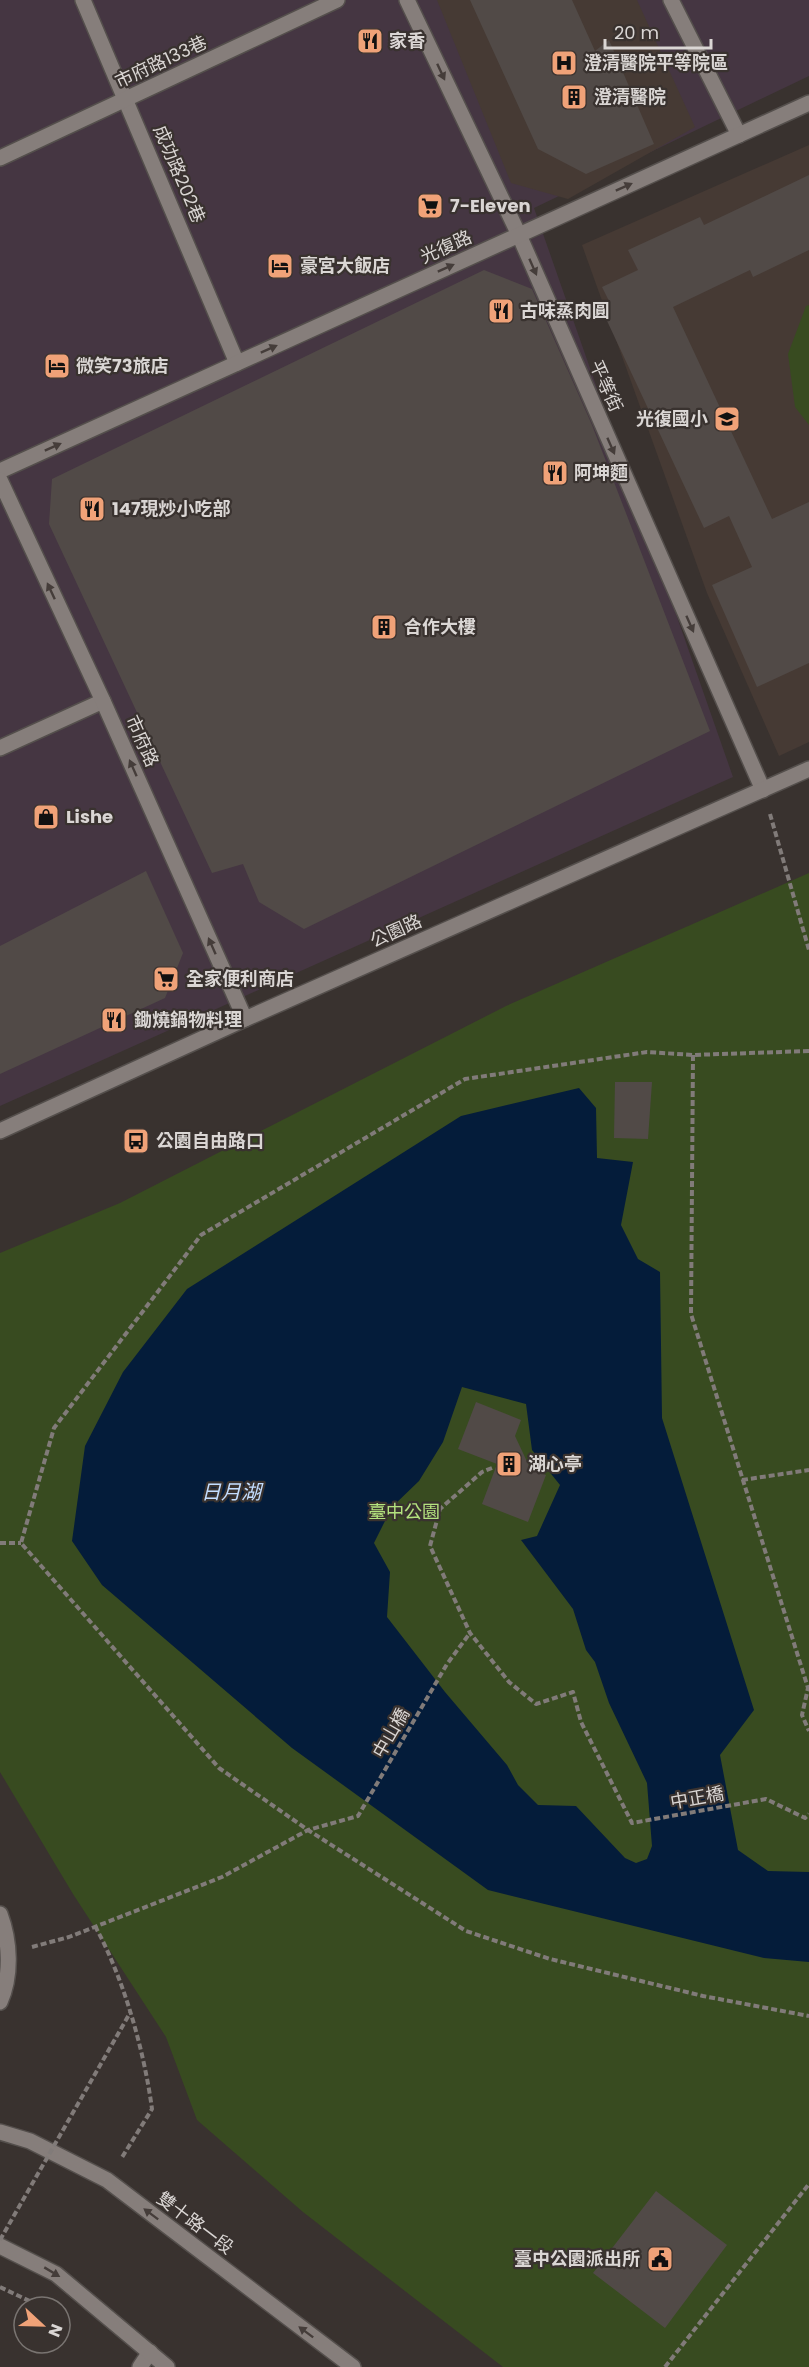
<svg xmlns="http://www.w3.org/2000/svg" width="809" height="2367" font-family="Poppins,'Noto Sans TC',sans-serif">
<rect width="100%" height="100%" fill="#39322f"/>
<polygon fill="#453642" points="0,0 809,0 809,76 534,208 733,777 0,1106"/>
<g fill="#463a34">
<polygon points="437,0 637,0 695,127 568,199 511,183"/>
<polygon points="809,145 809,742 779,756 707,593 582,245"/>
</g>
<g fill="#384b20">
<polygon points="809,305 809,425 795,407 788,354 806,306"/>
<polygon points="809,873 809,2367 503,2367 303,2212 197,2120 166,2037 73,1894 0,1772 0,1253 120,1203 506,1006"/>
</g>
<path fill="#041c3a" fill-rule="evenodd" d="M579,1088L596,1108L597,1158L633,1162L621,1225L638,1259L660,1272L662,1418L754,1710L720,1755L738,1850L768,1871L809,1872V1962L764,1958L488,1890L292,1748L102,1585L72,1541L85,1446L123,1372L187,1289L461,1116ZM462,1387L526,1404L532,1450L560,1485L537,1536L521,1540L573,1609L586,1650L595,1662L609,1703L647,1783L652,1846L647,1859L636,1863L625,1858L576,1806L538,1805L518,1785L507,1765L445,1692L387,1617L390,1572L374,1543L392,1507L419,1481L443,1442Z"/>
<g fill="#514a47">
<polygon points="470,0 572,0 595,51 609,40 654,144 586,174 538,149"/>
<polygon points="809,175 809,250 753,277 750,270 673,307 772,519 809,502 809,663 757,687 712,585 752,567 729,516 704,528 601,308 610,303 602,287 638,270 628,250 700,217 704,225"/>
<polygon points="484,270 532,289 592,425 710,731 304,929 259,902 243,864 212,873 49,524 52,479"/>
<polygon points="146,871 183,953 165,998 0,1074 0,946"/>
<polygon points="615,1082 652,1082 648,1139 614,1138"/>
<polygon points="476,1402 521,1420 515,1436 531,1470 546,1475 528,1522 482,1504 497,1464 458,1449"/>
<polygon points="656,2191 727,2245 665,2328 593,2273"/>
</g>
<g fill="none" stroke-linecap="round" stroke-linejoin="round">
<g stroke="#544f4c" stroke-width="18">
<g id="lane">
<polyline points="83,0 237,363"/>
<polyline points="671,0 739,135"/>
<polyline points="0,158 337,0"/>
<polyline points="0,748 103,701"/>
<polyline points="140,2367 150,2352"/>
</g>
</g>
<g stroke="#544f4c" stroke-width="18">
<g id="street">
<polyline points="407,0 519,235 763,790"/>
<polyline points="0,471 809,103"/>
<polyline points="0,480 103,701 245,1019"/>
</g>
</g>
<g stroke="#544f4c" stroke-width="18">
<g id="secondary">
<polyline points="0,1131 245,1019 809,769"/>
<path d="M0,1914C10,1941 12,1975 0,2002"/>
<polyline points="0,2132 30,2141 107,2180 353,2367"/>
<polyline points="0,2246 56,2274 167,2367"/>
</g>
</g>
<g stroke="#817b79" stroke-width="4" stroke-dasharray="6 3" stroke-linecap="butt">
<polyline points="770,814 809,950"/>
<polyline points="809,1051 693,1055 647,1052 465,1079 201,1235 54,1428 21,1543 219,1768 308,1830 466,1931 550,1959 703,1996 809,2016"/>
<polyline points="693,1055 691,1314 808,1688 802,1715 809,1731"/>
<polyline points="492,1468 482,1472 440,1509 430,1546 470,1633 509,1682 536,1704 573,1692 581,1722 632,1823 766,1799 805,1818 809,1814"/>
<polyline points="742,1480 809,1470"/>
<polyline points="0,1543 21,1543"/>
<path d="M95,1926C124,1979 144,2050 152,2109L121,2159"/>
<polyline points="32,1947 69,1937 222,1877 308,1830 358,1816 447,1664 470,1633"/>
<polyline points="0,2287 40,2306 44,2298"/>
<polyline points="665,2367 809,2184"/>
</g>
<use href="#lane" stroke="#867e7b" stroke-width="15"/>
<use href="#street" stroke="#867e7b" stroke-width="15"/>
<use href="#secondary" stroke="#867e7b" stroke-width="15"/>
<polyline stroke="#817b79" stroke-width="4" stroke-dasharray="6 3" stroke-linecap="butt" points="0,2240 130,2013"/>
</g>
<defs><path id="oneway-solid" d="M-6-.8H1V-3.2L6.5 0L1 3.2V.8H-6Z" transform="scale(1.5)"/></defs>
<g fill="#453d3a">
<use href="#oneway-solid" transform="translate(441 72) rotate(65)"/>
<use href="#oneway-solid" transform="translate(624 187) rotate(-24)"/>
<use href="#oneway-solid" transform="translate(533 267) rotate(66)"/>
<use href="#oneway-solid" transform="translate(446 268) rotate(-24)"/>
<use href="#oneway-solid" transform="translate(269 349) rotate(-24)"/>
<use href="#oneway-solid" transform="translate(611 446) rotate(66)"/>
<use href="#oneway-solid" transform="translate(53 447) rotate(-24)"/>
<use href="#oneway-solid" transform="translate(51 591) rotate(-115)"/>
<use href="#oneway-solid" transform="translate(690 624) rotate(66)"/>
<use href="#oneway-solid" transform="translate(133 768) rotate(-114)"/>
<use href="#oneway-solid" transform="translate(212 946) rotate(-114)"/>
<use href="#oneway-solid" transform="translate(151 2214) rotate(-143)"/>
<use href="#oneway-solid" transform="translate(52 2272) rotate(31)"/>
<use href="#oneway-solid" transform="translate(306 2332) rotate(-143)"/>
</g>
<defs>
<g id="restaurant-square" transform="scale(1.35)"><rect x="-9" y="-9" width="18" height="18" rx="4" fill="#f0a278" stroke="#39322f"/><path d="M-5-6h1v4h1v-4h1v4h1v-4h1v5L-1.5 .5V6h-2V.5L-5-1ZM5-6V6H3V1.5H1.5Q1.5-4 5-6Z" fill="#111"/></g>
<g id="hospital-square" transform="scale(1.35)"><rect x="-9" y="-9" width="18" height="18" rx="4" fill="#f0a278" stroke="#39322f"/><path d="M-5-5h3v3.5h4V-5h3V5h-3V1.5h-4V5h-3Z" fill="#111"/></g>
<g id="building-square" transform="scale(1.35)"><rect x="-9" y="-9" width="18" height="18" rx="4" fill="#f0a278" stroke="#39322f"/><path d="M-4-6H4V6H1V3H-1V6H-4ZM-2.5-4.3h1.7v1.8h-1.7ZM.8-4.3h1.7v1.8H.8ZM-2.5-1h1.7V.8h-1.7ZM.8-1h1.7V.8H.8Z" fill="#111"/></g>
<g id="supermarket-square" transform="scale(1.35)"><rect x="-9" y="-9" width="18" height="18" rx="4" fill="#f0a278" stroke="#39322f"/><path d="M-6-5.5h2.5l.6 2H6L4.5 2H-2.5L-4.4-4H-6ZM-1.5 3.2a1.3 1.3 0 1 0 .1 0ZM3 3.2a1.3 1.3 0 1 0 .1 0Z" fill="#111"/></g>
<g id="hotel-square" transform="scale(1.35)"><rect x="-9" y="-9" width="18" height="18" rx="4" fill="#f0a278" stroke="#39322f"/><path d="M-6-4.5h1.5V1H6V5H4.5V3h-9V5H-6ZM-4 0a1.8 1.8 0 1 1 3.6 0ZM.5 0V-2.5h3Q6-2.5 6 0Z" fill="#111"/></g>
<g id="school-square" transform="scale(1.35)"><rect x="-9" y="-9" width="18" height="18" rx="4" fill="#f0a278" stroke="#39322f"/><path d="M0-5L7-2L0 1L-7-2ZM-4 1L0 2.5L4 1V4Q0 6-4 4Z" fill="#111"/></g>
<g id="shop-square" transform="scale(1.35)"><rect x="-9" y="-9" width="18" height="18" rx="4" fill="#f0a278" stroke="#39322f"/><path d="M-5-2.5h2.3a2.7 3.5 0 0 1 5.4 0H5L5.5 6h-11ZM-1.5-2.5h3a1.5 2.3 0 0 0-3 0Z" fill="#111"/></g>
<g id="bus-square" transform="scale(1.35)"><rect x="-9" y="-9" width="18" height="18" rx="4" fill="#f0a278" stroke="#39322f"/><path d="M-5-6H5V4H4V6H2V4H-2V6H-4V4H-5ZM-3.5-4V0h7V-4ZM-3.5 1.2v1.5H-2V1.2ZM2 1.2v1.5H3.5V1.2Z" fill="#111"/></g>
<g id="civic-square" transform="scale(1.35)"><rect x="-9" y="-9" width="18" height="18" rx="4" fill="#f0a278" stroke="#39322f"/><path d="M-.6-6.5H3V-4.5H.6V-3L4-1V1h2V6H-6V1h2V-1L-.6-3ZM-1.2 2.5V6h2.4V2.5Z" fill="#111"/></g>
</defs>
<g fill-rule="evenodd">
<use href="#restaurant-square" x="370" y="41"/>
<use href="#hospital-square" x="564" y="63"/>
<use href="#building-square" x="574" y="97"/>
<use href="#supermarket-square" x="430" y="206"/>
<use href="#hotel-square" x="280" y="266"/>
<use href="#restaurant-square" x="501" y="311"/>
<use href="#hotel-square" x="57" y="366"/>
<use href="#school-square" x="727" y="419"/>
<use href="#restaurant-square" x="555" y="473"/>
<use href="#restaurant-square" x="92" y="509"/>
<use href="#building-square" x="384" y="627"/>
<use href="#shop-square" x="46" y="817"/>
<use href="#supermarket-square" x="166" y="979"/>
<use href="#restaurant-square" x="114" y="1020"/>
<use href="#bus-square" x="136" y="1141"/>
<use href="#building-square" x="509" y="1464"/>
<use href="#civic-square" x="660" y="2259"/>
</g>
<g text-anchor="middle" stroke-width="4.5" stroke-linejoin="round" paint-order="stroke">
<g font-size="18" font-weight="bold" fill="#dad6d4" stroke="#39322f" text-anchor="start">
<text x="389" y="47">家香</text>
<text x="584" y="69">澄清醫院平等院區</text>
<text x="594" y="103">澄清醫院</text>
<text x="450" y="212">7-Eleven</text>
<text x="300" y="272">豪宮大飯店</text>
<text x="520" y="317">古味蒸肉圓</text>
<text x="76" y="372">微笑73旅店</text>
<text x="708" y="425" text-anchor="end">光復國小</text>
<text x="574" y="479">阿坤麵</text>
<text x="112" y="515">147現炒小吃部</text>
<text x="404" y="633">合作大樓</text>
<text x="66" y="823">Lishe</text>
<text x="186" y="985">全家便利商店</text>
<text x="134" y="1026">鋤燒鍋物料理</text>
<text x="156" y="1147">公園自由路口</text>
<text x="528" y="1470">湖心亭</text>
<text x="640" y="2265" text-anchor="end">臺中公園派出所</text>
</g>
<g font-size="18" fill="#dad6d4" stroke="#39322f">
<text transform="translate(161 62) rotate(-25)" y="6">市府路133巷</text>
<text transform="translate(179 174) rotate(67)" y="6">成功路202巷</text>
<text transform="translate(446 247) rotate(-24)" y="6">光復路</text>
<text transform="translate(606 386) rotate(66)" y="6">平等街</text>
<text transform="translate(142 741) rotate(66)" y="6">市府路</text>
<text transform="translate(396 931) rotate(-24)" y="6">公園路</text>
<text transform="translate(391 1733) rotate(-60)" y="6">中山橋</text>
<text transform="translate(697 1798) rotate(-10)" y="6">中正橋</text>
<text transform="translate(195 2223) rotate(37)" y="6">雙十路一段</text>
</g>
<g font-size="18" fill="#b3e27e" stroke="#39322f">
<text x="404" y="1518">臺中公園</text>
</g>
<g font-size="20" font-style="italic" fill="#c3ddff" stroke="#39322f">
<text x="231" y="1499">日月湖</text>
</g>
</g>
<g transform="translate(42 2325) rotate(112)"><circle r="28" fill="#39322f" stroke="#797471" stroke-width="1.5"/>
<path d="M0-4.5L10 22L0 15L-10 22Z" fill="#f0a278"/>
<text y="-9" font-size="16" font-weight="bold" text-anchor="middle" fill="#dad6d4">N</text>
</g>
<path d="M605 39v9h106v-9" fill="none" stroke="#dad6d4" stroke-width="3"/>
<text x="614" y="39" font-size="18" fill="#dad6d4" stroke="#39322f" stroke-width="4.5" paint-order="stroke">20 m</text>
</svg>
